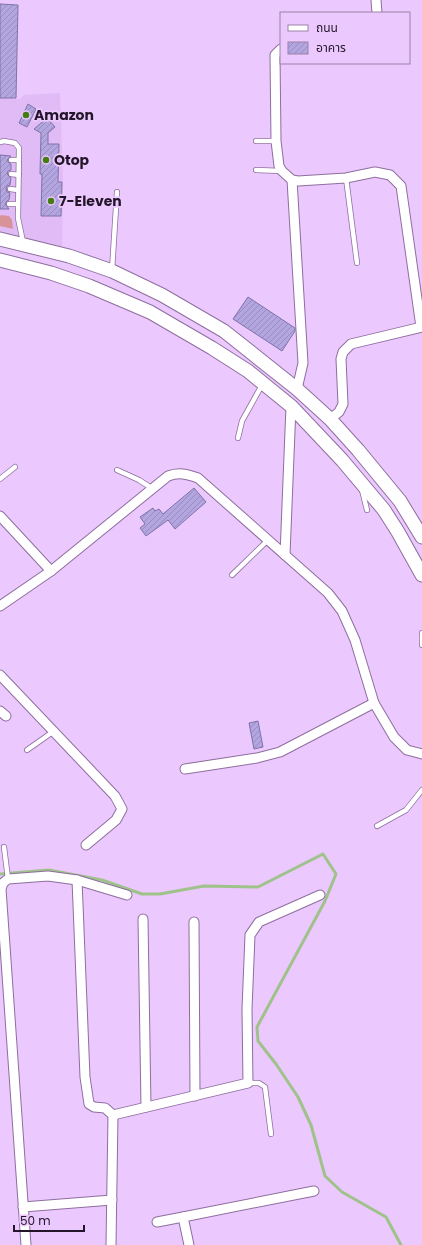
<svg xmlns="http://www.w3.org/2000/svg" width="422" height="1245" font-family="Poppins,'Noto Sans Thai',sans-serif">
<defs>
<pattern id="building-hatch" width="6" height="6" patternUnits="userSpaceOnUse"><rect width="6" height="6" fill="#b2a5e0"/><path d="M-1 1l2-2M0 6l6-6M5 7l2-2" fill="none" stroke="#998dc0"/></pattern>
</defs>
<rect width="100%" height="100%" fill="#ebc8fd"/>
<polygon fill="#e1bbf5" points="60,93 63,179 62,251 0,235 0,98 20,99 24,95"/>
<polygon fill="#d89398" points="1,215 9,216 12,220 13,229 0,226 0,216"/>
<g fill="none" stroke-linecap="round" stroke-linejoin="round">
<polyline stroke="#9fc28b" stroke-width="3" points="0,874 49,870 102,880 142,894 160,894 204,886 258,887 323,854 336,874 325,901 257,1027 258,1041 276,1064 298,1097 311,1125 325,1176 342,1192 386,1217 401,1245"/>
</g>
<g fill="url(#building-hatch)" stroke="#7f73a7">
<polygon points="0,4 18,5 16,98 0,98"/>
<polygon points="28,104 36,109 27,127 19,123"/>
<polygon points="47,118 55,127 48,133 48,144 59,144 58,182 62,182 61,216 41,216 42,174 40,174 41,133 34,129"/>
<polygon points="0,155 11,156 7,160 8,162 11,164 11,170 8,171 7,174 11,178 10,185 7,186 6,189 7,192 10,193 9,200 7,201 5,204 9,209 0,209"/>
<polygon points="248,297 295,328 295,331 282,351 233,319"/>
<polygon points="194,488 206,502 175,529 168,520 146,536 140,528 145,524 140,517 153,508 155,511 159,509 163,514"/>
<polygon points="258,721 263,747 254,749 249,723"/>
</g>
<g fill="none" stroke-linecap="round" stroke-linejoin="round">
<g stroke="#8e6e9e" stroke-width="6">
<g id="service">
<polyline points="256,141 276,141"/>
<polyline points="0,142 4,141 15,143 19,148 18,218 23,242"/>
<polyline points="11,160 19,160"/>
<polyline points="256,170 282,171"/>
<polyline points="11,174 19,175"/>
<polyline points="346,178 357,263"/>
<polyline points="10,189 18,190"/>
<polyline points="9,204 18,204"/>
<polyline points="112,270 117,192"/>
<polyline points="238,438 242,421 262,385"/>
<polyline points="117,470 139,480 153,489"/>
<polyline points="0,479 15,467"/>
<polyline points="362,490 367,510"/>
<polyline points="232,575 268,540"/>
<polyline points="422,633 422,645"/>
<polyline points="27,750 54,731"/>
<polyline points="377,826 406,810 422,790"/>
<polyline points="4,847 8,879"/>
<polyline points="248,1083 259,1083 265,1087 271,1134"/>
</g>
</g>
<g stroke="#8e6e9e" stroke-width="11">
<g id="minor">
<polyline points="376,0 377,13"/>
<polyline points="281,49 275,55 276,141 279,166 282,171 292,180 298,181 346,178 375,172 390,175 401,186 421,327"/>
<polyline points="292,180 303,363 297,389"/>
<polyline points="330,419 339,412 343,404 341,359 343,352 351,344 422,327"/>
<polyline points="0,516 51,571"/>
<polyline points="285,555 291,406"/>
<path d="M0,606L51,571L168,476C179,472 187,474 198,478L328,593L342,611L355,640L374,703L394,737L407,750L422,754"/>
<polyline points="0,675 115,796 122,809 116,820 86,845"/>
<polyline points="0,711 6,716"/>
<polyline points="185,769 257,758 280,752 374,703"/>
<polyline points="77,880 85,1077 89,1104 94,1107 105,1108 113,1115"/>
<polyline points="143,919 146,1107"/>
<polyline points="194,922 195,1096"/>
<polyline points="113,1115 248,1083 247,1009 250,935 259,922 320,895"/>
<polyline points="23,1207 112,1200"/>
<polyline points="157,1222 183,1217"/>
<polyline points="26,1245 1,889 3,883 8,879 48,876 77,880 127,895"/>
<polyline points="111,1245 113,1115"/>
<polyline points="189,1245 183,1217 314,1191"/>
</g>
</g>
<g stroke="#8e6e9e" stroke-width="15">
<g id="secondary">
<polyline points="0,239 69,256 112,271 162,295 224,331 297,389 330,419 358,450 400,501 422,537"/>
<polyline points="0,260 51,273 89,286 150,312 212,348 248,371 291,406 342,460 384,510 398,532 422,575"/>
</g>
</g>
<use href="#service" stroke="#fff" stroke-width="4.5"/>
<use href="#minor" stroke="#fff" stroke-width="9"/>
<use href="#secondary" stroke="#fff" stroke-width="13"/>
</g>
<g fill="#457c11" stroke="#ebc8fd" stroke-width="1.5">
<circle cx="26" cy="115" r="4"/>
<circle cx="46" cy="160" r="4"/>
<circle cx="51" cy="201" r="4"/>
</g>
<g text-anchor="middle" stroke-width="3.5" stroke-linejoin="round" paint-order="stroke">
<g font-size="14" font-weight="bold" fill="#231629" stroke="#ebc8fd" text-anchor="start">
<text x="34" y="120">Amazon</text>
<text x="54" y="165">Otop</text>
<text x="59" y="206">7-Eleven</text>
</g>
</g>
<rect x="280" y="12" width="130" height="52" fill="#ebc8fd" stroke="#9b81a8"/>
<rect x="288" y="25" width="20" height="6" fill="#ffffff" stroke="#9b81a8"/>
<text x="316" y="32" font-size="12" fill="#231629">ถนน</text>
<rect x="288" y="42" width="20" height="12" fill="url(#building-hatch)" stroke="#9b81a8"/>
<text x="316" y="52" font-size="12" fill="#231629">อาคาร</text>
<path d="M14 1225v6h70v-6" fill="none" stroke="#231629" stroke-width="2"/>
<text x="20" y="1225" font-size="12" fill="#231629" stroke="#ebc8fd" stroke-width="3" paint-order="stroke">50 m</text>
</svg>
